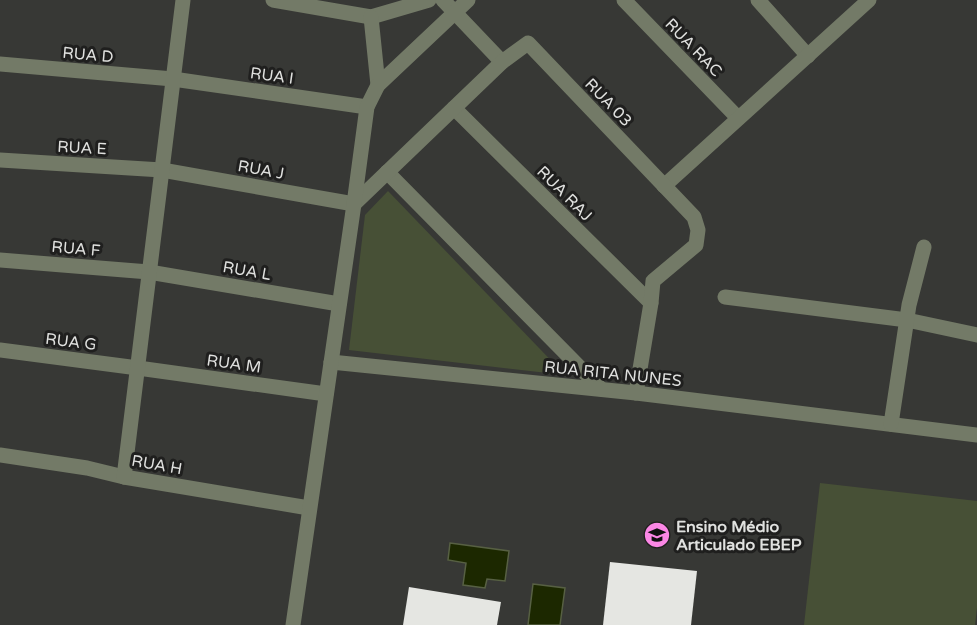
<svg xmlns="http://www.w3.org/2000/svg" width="977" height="625" font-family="'Varela Round',sans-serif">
<rect width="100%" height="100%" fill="#373835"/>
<g fill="#475036">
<polygon points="388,191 565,375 349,350 365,215"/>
<polygon points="820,483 977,501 977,608 975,625 804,625"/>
</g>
<g fill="#1c2800" stroke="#576043" stroke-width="1.5">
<polygon points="450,543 509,551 505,581 487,579 485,588 463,585 466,563 448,560"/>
<polygon points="533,584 565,588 560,625 528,625"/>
</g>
<g fill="#e5e6e2">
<polygon points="610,562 697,571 691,625 603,625"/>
<polygon points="409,587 501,602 497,625 403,625"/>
</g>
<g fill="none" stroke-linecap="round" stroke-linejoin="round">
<g stroke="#737a67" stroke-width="15">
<polyline points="273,0 371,17 429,0"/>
<polyline points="443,0 502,62"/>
<polyline points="624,0 738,118"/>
<polyline points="758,0 808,56"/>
<polyline points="371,17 378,85"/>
<polyline points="0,64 173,79 367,107"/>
<polyline points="454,108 651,303"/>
<polyline points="0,160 162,170 354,204"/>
<polyline points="387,172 601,389"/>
<polyline points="664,186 869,0"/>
<polyline points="354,204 502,62 528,43 694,217 698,230 696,245 653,281 651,303 636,393"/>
<polyline points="0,260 149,272 339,304"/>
<polyline points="725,297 907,320 977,335"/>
<polyline points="0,350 138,368 326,394"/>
<polyline points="331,362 636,393 977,435"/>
<polyline points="891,424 909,305 924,247"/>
<polyline points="0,455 87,468 124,477 309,508"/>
<polyline points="124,477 183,0"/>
<polyline points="293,625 354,204 367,107 378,85 468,0"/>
</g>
</g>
<defs>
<g id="school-disc" transform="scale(1.35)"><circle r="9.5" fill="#fb87e5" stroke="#1f1f1e"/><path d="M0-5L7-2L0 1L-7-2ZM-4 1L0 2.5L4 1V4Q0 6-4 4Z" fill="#111"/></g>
</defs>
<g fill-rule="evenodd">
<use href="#school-disc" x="657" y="535"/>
</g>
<g text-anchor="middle" stroke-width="6" stroke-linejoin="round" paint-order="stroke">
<g font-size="16" fill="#e0e1df" stroke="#1f1f1e">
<text transform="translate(694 47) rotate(46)" y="6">RUA RAC</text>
<text transform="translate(88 54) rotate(5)" y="6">RUA D</text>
<text transform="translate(272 75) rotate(8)" y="6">RUA I</text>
<text transform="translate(609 102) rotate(46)" y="6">RUA 03</text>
<text transform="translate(82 147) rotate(3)" y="6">RUA E</text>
<text transform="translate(261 169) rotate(10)" y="6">RUA J</text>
<text transform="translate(565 193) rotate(45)" y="6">RUA RAJ</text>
<text transform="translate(76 248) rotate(5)" y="6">RUA F</text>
<text transform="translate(247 270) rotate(10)" y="6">RUA L</text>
<text transform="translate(71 341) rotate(7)" y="6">RUA G</text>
<text transform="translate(234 363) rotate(8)" y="6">RUA M</text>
<text transform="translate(613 373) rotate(6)" y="6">RUA RITA NUNES</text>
<text transform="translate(157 464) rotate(10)" y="6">RUA H</text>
</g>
<g font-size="16" font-weight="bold" fill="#e0e1df" stroke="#1f1f1e" text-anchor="start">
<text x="676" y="532">Ensino Médio<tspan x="676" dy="18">Articulado EBEP</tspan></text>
</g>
</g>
</svg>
